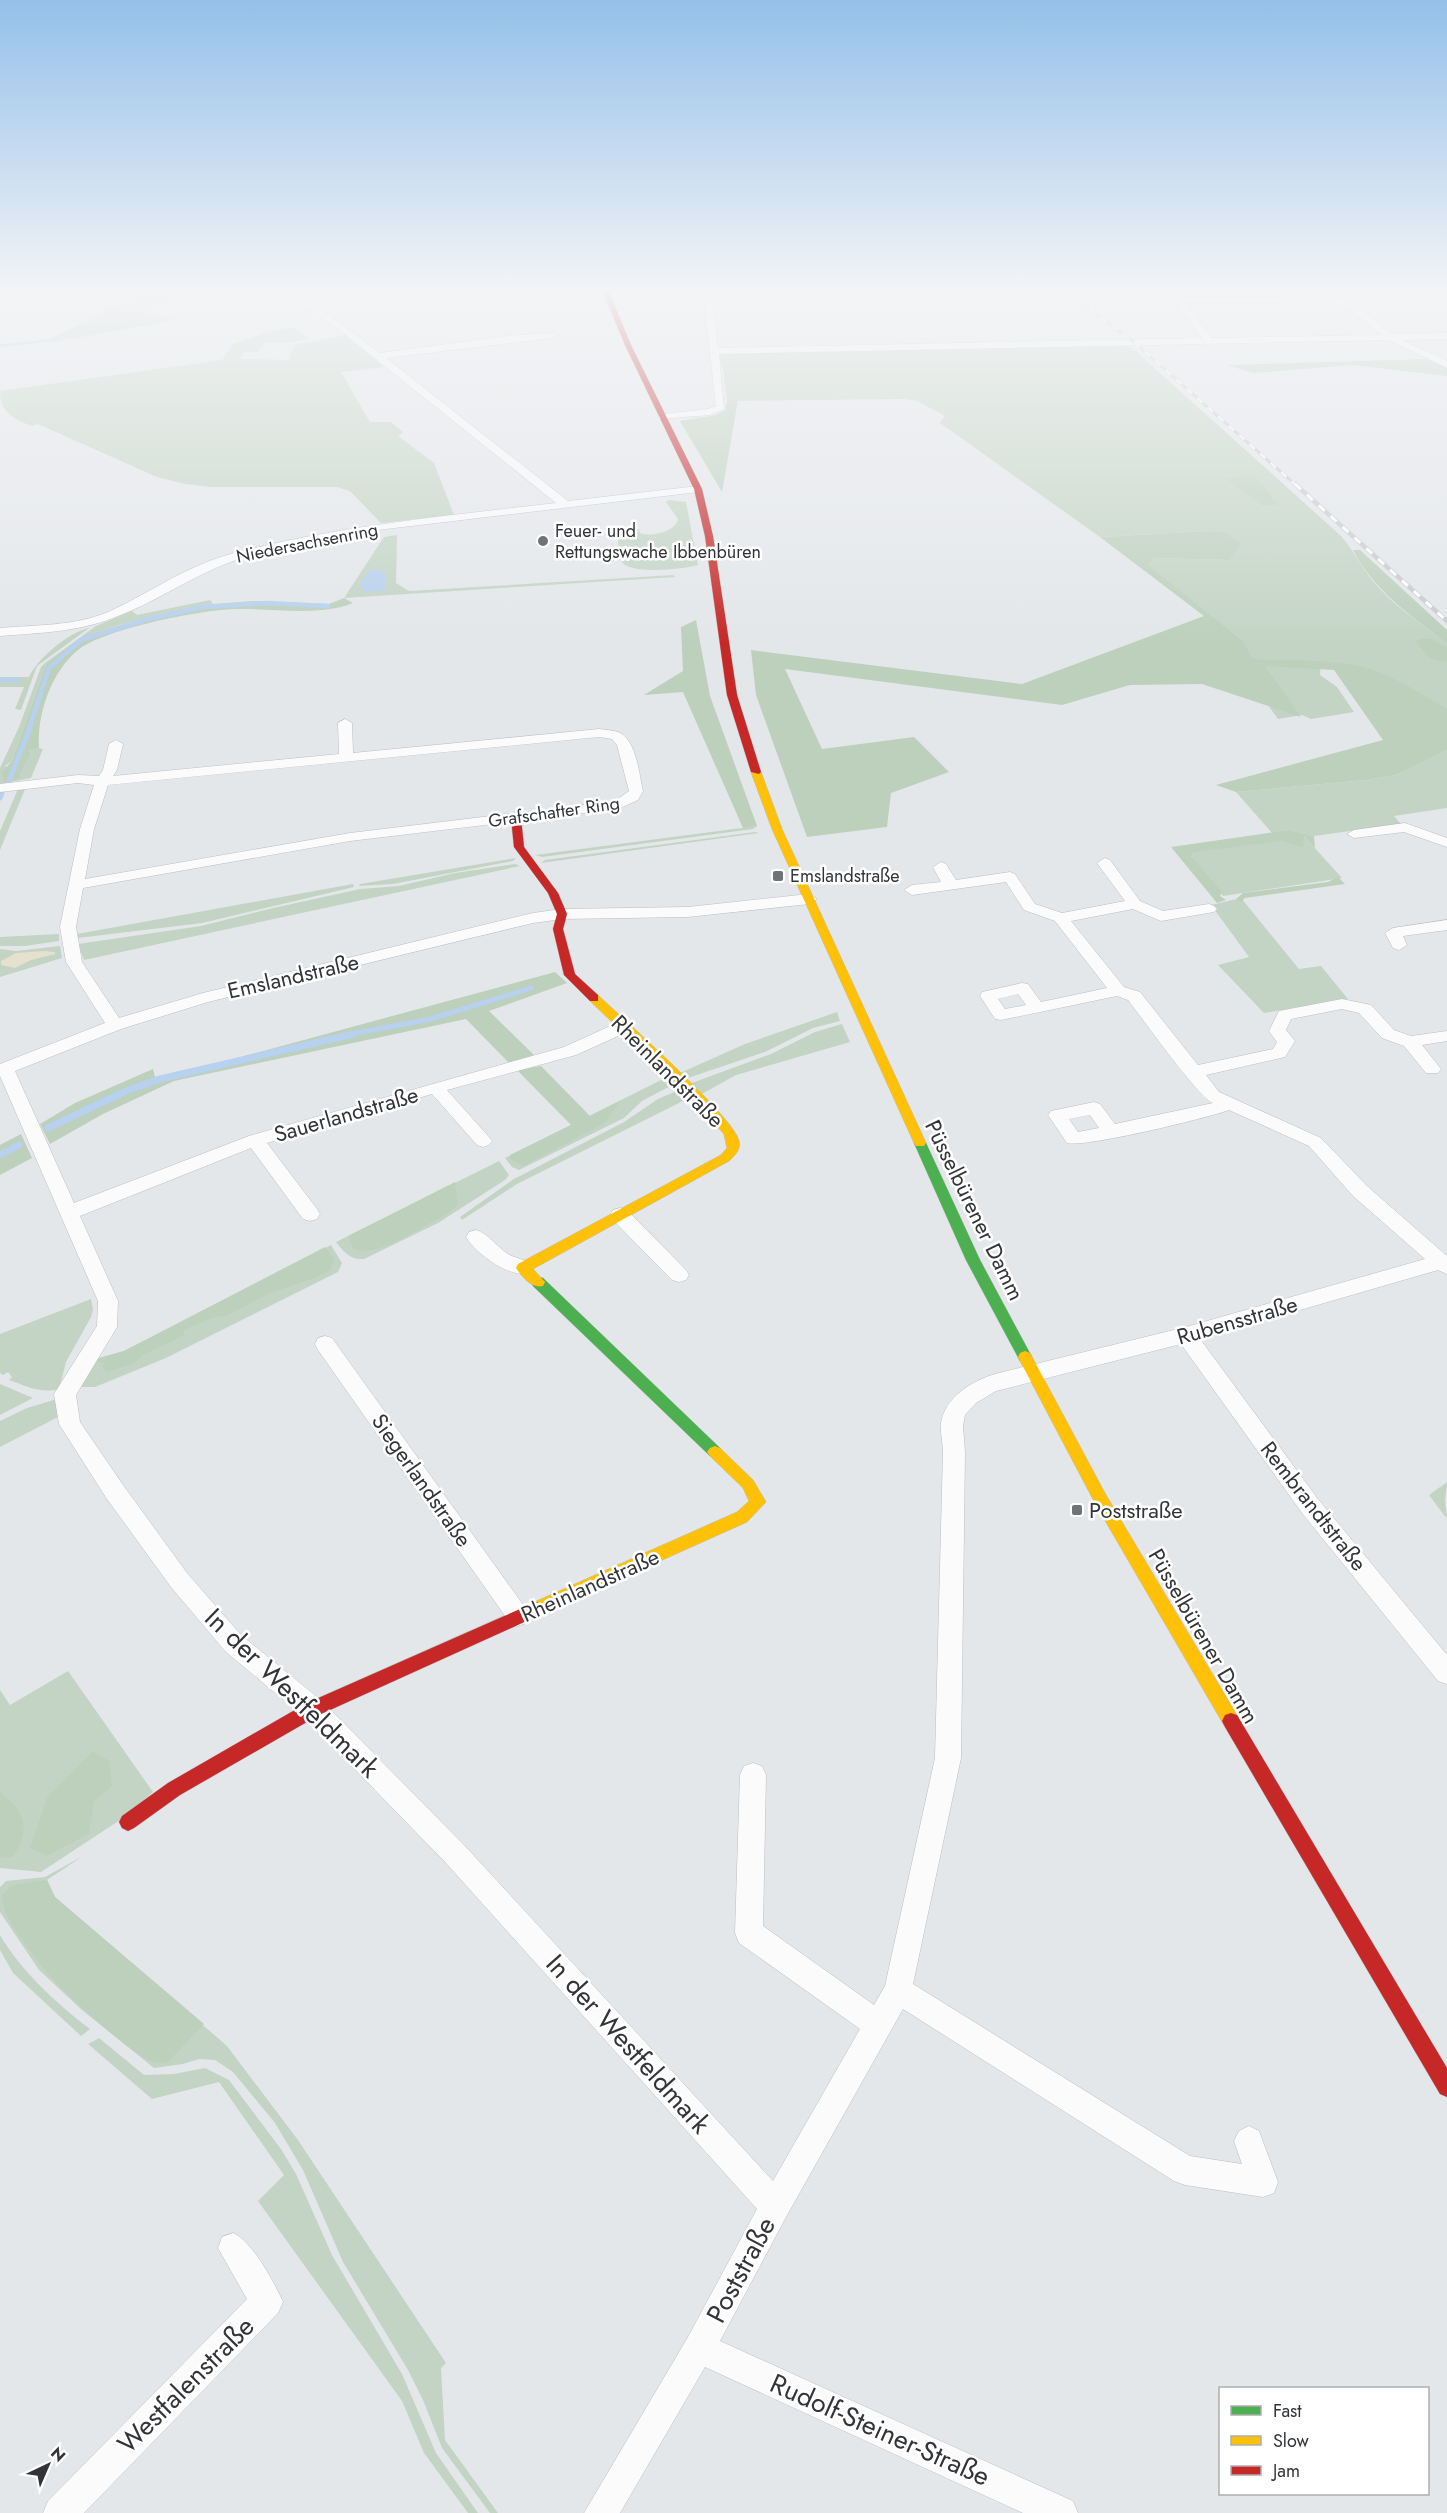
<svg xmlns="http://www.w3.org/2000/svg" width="1447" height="2513" font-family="Jost,sans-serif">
<rect width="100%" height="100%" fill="#e4e7ea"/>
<g fill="#c3d4c4">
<path d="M144,292H251C240,295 226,302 214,303C188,304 163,299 139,310L172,319L156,324L53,342L48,340Z"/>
<polygon points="1219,292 1331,292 1336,295 1334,299 1227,299"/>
<path d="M294,327L310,339L287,343L266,342L258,352H244L239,359L289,360L294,345L345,335L384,367L341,372L370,422H391L403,432L398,436L434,463L454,515L381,523L350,491L337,487H212L185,484L157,477L38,424L31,426C13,418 0,413 0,391L222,360L233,344L265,333Z"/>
<path d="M1120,345L1131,347L1340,535C1353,549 1360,565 1372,580C1392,605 1422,624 1447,643V708C1407,687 1368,661 1321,663L1320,675L1337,687L1354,712L1311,719L1302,715L1278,719L1249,679L1242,640L1147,565L1153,558L1228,560L1241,544L1209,531L1100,537L940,423L945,416L917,401L905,399L727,401L723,369L719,356L726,353Z"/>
<path d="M669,500L686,502L698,565C686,569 629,575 622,562C619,557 618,545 618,538L638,529L641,534C654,536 675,532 678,519L666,502Z"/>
<polygon points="397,535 396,583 409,591 674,575 675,577 344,598 384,537"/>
<polygon points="210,600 213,604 175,610 123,624 93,633 73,643 46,665 12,761 5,766 20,774 31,755 29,751 39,748 43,749 31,778 0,784 0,768 19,727 41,667 45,663 96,626 132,611 137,615"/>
<path d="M89,628L37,666L21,710L15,709L24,687H0V677H29C37,659 69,632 89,628Z"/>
<polygon points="1447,750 1447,808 1394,816 1401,824 1314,836 1290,830 1272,833 1236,792 1366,780 1396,775"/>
<polygon points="26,787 0,850 0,831 18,789"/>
<polygon points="757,826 753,829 542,857 535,855"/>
<polygon points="755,832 759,833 541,863 545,860"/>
<polygon points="1303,835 1342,878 1223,896 1187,852"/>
<polygon points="516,858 513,861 393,884 359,886 360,884"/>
<polygon points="515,864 520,866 84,960 78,944 201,926 269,909 360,889 399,886 455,873"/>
<polygon points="353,884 354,887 202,923 78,938 77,934"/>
<polygon points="1241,898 1299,969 1321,966 1348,999 1264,1013 1218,965 1249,957 1211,905"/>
<polygon points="59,934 59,941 25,946 0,946 0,937"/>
<polygon points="60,946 62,958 0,977 0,949 16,951"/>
<polygon points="837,1012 840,1021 813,1028 765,1052 685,1079 680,1073 745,1044"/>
<polygon points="842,1024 850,1042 736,1075 700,1095 689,1084 771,1054 815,1032"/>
<polygon points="669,1076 676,1083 642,1101 624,1118 519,1170 512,1167 505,1158"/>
<polygon points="681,1089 689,1098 517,1184 462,1220 460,1217 514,1179 624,1122 658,1099"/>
<path d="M499,1161L509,1175L505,1180L438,1223L364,1259C350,1260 344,1252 336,1242Z"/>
<polygon points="331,1245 342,1263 338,1272 166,1358 95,1387 77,1387 92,1360 124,1351"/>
<path d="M91,1299L93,1310L91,1317L66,1362L59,1389C41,1394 26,1386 9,1380L12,1377L8,1372L3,1375L0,1373V1334Z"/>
<polygon points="0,1384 33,1398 0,1415"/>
<polygon points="57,1399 60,1416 0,1447 0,1421 27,1408"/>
<polygon points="1447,1482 1445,1500 1447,1519 1429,1495"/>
<polygon points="68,1671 153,1792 126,1816 41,1872 0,1868 0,1690 10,1705"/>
<polygon points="83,1856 47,1880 55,1897 227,2046 298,2140 446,2363 441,2368 445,2440 498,2513 490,2513 442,2448 423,2400 408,2370 343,2262 303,2170 275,2123 233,2072 215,2060 199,2059 183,2064 154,2068 82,2010 39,1970 0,1912 0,1887 6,1881 45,1877"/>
<path d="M0,1935C21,1971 57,2004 90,2029L81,2036L13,1973L0,1950Z"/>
<polygon points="99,2038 144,2075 174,2074 205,2068 229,2080 281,2149 296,2174 332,2255 402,2374 436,2453 478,2513 468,2513 424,2453 402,2401 258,2201 284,2175 219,2082 152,2099 88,2044"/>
</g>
<g fill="#bcd0bc">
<polygon points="1430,359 1447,367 1447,376 1352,365 1253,373 1227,365"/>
<polygon points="738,400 722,492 680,421 716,415 725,410 727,401"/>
<polygon points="1254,475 1278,505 1263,506 1226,479"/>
<path d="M1209,531L1226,533L1241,544L1229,560L1153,558L1148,565L1242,640L1253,659C1287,661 1325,659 1359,666C1390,673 1419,693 1447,708V750L1396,775L1366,780L1236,792L1216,785L1383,740L1334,670L1265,666L1301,717L1202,684L1130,685L1062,705L785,669L822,749L914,737L949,772L891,793L887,827L807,837L756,695L751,650L1022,684L1204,616L1100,537Z"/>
<path d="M1353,550H1360L1447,630V643C1411,616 1374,591 1353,550Z"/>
<path d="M344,598L353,603C319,617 272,608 235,609C200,610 104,629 78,650C51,672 37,714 39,748L29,751L31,755L20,774V778L4,783L2,772L12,761L46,665L73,643L93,633L175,610L213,604L254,601L329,604Z"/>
<polygon points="696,620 710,696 757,826 743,828 683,692 644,695 683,671 681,627"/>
<path d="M1420,639H1431L1447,647V661C1431,664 1426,653 1416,642Z"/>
<polygon points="1290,830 1314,836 1315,848 1304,836 1303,847 1281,841 1193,852 1191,856 1222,892 1220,896 1226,900 1217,903 1171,847"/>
<polygon points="1338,877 1345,884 1245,898 1241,902 1236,899 1243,893 1328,882"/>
<polygon points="555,972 567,983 489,1011 535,1056 509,1063 466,1019 174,1081 103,1114 50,1144 40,1124 75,1103 153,1069 155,1077 211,1065"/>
<polygon points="541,1066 590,1116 620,1101 605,1123 523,1166 510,1159 510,1155 571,1125 517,1070"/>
<polygon points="21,1134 32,1158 0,1175 0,1145"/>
<path d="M455,1182L458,1204L449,1213C425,1224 379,1259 353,1249L348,1236Z"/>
<polygon points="325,1247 334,1259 331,1269 317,1277 268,1294 226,1316 211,1318 184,1330 184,1335 141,1356 136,1362 108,1372 102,1368 104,1363 92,1360 124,1351"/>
<polygon points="93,1751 109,1761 112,1786 94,1801 89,1834 46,1856 30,1848 47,1798"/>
<path d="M0,1792C25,1812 32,1830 12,1857L0,1858Z"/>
<path d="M47,1880L55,1897L204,2024L168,2062C161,2063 153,2063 146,2059C117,2041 68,1997 45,1970C32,1954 18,1936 8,1918C4,1911 4,1903 2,1895L12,1885Z"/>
</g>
<polygon fill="#e5e1ce" points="44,951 55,952 55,954 31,960 15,968 1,965 1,961 16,953"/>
<polygon fill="#b7d1ee" points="370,570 385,571 386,590 367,592 361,589 360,584"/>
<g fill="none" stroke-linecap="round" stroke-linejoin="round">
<polyline stroke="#b7d1ee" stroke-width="3" points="0,346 52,340 60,336"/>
<g stroke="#b7d1ee" stroke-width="4.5">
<polyline points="0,680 18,680"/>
<polyline points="29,729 49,668 81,640 145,620 203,607 266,603 328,606"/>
</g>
<g stroke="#b7d1ee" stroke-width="5">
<polyline points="9,781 30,728"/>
<polyline points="0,798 2,793"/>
<polyline points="346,1035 431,1019 531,988"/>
</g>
<g stroke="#b7d1ee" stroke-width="7">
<polyline points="48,1128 126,1091 160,1079 354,1034"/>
<polyline points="0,1155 19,1145"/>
</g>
<g stroke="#bbbec1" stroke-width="1">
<g id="street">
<path d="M288,292H297L380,353L508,336L555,333L557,335L552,338L386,358L568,501L698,486L703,489L698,492L361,532L233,561C191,576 155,603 113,618C77,632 38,633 0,636V628C36,625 75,626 108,612C148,594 185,567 227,555C335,526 446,516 556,503L346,335Z"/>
<path d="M703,292H711L718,348L1202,338L1175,300L1176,298H1345L1393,334L1447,333V339L1402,340L1447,361V368L1389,340L719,354L724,409L710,415L659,419L658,417L663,414L708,409L716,406ZM1185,303L1343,304L1382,335L1211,338Z"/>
<path d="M345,719L352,723L353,753L599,729C606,730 616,730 622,734C637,745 639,774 643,791L638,800L618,809L350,841L83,888L76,927L82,962L119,1018L203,993L533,913L562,909L688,907L809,894L817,899L809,904L688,917L562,919L533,923L208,1002L121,1029L15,1071L74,1203L249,1136L564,1047L619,1022H631L633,1026L631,1030L576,1055L447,1090L489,1137L492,1141L489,1145L483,1147L477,1145L432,1094L267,1143L317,1209L320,1214L317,1219L310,1221L303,1219L251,1148L80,1216L118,1301L117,1327L76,1395L80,1422L123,1485L187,1573L241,1635L322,1701L464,1845L773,2181L860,2029L739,1943L735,1933L740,1775L744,1766L753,1763L762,1766L766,1775L763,1926L874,2005L885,1986L935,1758L943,1452C943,1443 940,1433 941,1423C945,1397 972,1381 995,1374L1186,1327L1425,1259L1353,1196L1309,1146L1229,1110C1207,1118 1084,1148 1067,1143L1048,1115L1051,1111L1094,1102L1100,1104L1115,1124L1213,1103C1197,1096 1143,1019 1128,1000L1117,996L1001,1020L995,1019L980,996L982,992L1022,983L1028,984L1041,1002L1107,988L1055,921L1024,910L1006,882L912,895L904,890L912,885L941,882L933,867L941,862L946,864L956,880L1010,872L1015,874L1035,904L1062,913L1125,901L1097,863L1105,858L1110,860L1140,901L1163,911L1209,904L1214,906L1217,909L1214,912L1161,921L1133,909L1071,921L1124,987L1140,992L1198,1065L1273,1049L1277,1042L1269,1031L1279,1011L1342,999L1371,1005L1394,1030L1411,1036L1447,1031V1041L1422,1045L1441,1069L1438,1073H1426L1404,1046L1382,1038L1359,1013L1342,1009L1291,1019L1286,1030L1295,1041L1285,1057L1206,1075L1219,1092L1321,1138L1367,1186L1447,1256V1274L1438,1270L1200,1339L1318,1499L1447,1655V1684L1438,1681L1302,1513L1181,1344L996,1391L976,1403L965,1415L963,1426L965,1452L961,1758L913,1984L1190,2156L1242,2164L1234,2141L1239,2131L1249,2126L1259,2131L1278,2182L1274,2193L1263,2197L1185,2185L1174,2181L903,2009L786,2217L720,2341L1073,2501L1078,2513H1023L705,2367L620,2513H584L688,2337L757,2209L446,1863L304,1717L225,1651L171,1587L107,1499L59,1424L54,1394L97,1326L98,1301L0,1076V1064L105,1023L66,962L60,927L80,829L94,785L78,783L0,792V784L78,775L99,776L103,770L109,744L116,740L123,744L117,770L113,776L339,754L338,723ZM599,737L612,739L617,745L629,791L615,801L350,833L85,879L94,829L108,785ZM1018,994L1026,1005L1005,1009L998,999ZM1090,1115L1099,1128L1078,1132L1069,1119Z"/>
<polygon points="1405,823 1447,838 1447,847 1404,832 1354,838 1347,834 1354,830"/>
<polygon points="1447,920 1447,930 1403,936 1407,945 1399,950 1393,948 1385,933 1393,928"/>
<polygon points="620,1208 627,1210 686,1270 689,1275 686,1280 679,1282 672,1280 613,1220 610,1215 613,1210"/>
<path d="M476,1230C489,1234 496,1246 508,1254C516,1259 528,1259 533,1268L530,1273C511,1279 476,1254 466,1237L469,1232Z"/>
<polygon points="325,1336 332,1338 526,1609 530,1616 526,1623 518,1626 510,1623 318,1350 315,1344 318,1338"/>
<path d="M233,2233C252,2241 274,2282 283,2302L278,2313L84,2513H43L48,2501L247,2299L218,2248L222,2237Z"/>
</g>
</g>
<g stroke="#bbbec1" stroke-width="1">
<g id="fast">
<polygon points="920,1139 926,1143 980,1260 1032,1357 1030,1361 1020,1361 966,1260 914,1143"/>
<polygon points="538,1277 543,1278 720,1448 723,1452 720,1456 715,1458 710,1456 533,1286 531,1282 533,1278"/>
</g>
</g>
<g stroke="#bbbec1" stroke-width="1">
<g id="slow">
<polygon points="756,769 761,772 782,829 926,1143 924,1146 916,1146 914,1143 772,829 751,772"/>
<path d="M594,994L598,995C622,1018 735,1118 739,1141C741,1150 735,1155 729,1161L533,1269L545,1282L543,1286C532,1289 522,1277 516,1268L518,1264L721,1155L727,1148L724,1134L680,1087L590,1001L588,998Z"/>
<polygon points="1025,1351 1030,1353 1106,1495 1237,1715 1240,1721 1237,1727 1231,1729 1225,1727 1096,1505 1018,1357 1020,1353"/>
<polygon points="715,1446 720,1448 753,1480 766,1502 747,1522 542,1614 536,1616 530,1614 528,1609 530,1604 737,1512 749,1501 743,1488 710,1456 707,1452 710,1448"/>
</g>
</g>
<g stroke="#bbbec1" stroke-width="1">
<g id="jam">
<polygon points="603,292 609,292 631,345 702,489 713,536 737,695 761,772 759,774 751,772 727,695 705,536 694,489 625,345"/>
<polygon points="516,815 521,818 524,847 558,893 567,914 563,929 575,974 598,995 598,1001 590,1001 564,975 553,929 557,914 548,893 514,847 511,818"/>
<polygon points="536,1602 542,1604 544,1609 542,1614 319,1715 180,1795 134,1828 128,1831 122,1828 119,1822 122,1816 168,1783 307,1703"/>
<polygon points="1231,1713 1237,1715 1447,2068 1447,2097 1440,2094 1225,1727 1222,1721 1225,1715"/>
</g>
</g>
<use href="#street" fill="#fbfbfc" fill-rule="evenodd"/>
<use href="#fast" fill="#4caf50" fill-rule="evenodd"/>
<use href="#slow" fill="#ffc107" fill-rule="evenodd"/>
<use href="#jam" fill="#c62828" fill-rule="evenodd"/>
<g stroke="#cbcccd" stroke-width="3">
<polyline id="rail-far1" points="1067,292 1135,343 1297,486"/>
</g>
<g stroke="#cbcccd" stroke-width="4.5">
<polyline id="rail" points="1295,484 1447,621"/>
</g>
<use href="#rail-far1" stroke="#fff" stroke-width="2" stroke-dasharray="7" stroke-linecap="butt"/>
<use href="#rail" stroke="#fff" stroke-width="3" stroke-dasharray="8" stroke-linecap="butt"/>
</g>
<linearGradient id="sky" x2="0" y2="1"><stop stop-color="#94c0ea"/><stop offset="0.45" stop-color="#f3f4f6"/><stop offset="1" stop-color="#f3f4f6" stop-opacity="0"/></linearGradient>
<rect width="1447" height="643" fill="url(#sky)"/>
<g fill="#707376" stroke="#fff" stroke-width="2">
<circle cx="543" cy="541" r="6"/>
<rect x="772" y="870" width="12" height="12" rx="3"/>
<rect x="1071" y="1504" width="12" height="12" rx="3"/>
</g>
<g text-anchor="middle" stroke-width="5" stroke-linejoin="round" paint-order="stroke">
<g font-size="18" fill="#323437" stroke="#fff" text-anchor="start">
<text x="555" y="537">Feuer- und<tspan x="555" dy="21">Rettungswache Ibbenbüren</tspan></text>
<text x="790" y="882">Emslandstraße</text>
</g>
<g font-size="18" fill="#323437" stroke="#fff">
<text transform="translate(307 543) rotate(-11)" y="6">Niedersachsenring</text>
<text transform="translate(554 812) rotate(-8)" y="6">Grafschafter Ring</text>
</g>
<g font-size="22" fill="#323437" stroke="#fff">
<text transform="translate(293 976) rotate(-13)" y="8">Emslandstraße</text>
<text transform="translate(668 1071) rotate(45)" y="8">Rheinlandstraße</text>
<text transform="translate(346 1114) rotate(-16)" y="8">Sauerlandstraße</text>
<text transform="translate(975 1210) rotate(64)" y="8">Püsselbürener Damm</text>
<text transform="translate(1237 1320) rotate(-16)" y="8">Rubensstraße</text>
<text transform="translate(422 1480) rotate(55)" y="8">Siegerlandstraße</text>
<text transform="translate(1314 1506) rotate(52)" y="8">Rembrandtstraße</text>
<text transform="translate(590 1585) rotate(-24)" y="8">Rheinlandstraße</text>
<text transform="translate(1204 1636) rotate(60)" y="8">Püsselbürener Damm</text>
</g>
<g font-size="22" fill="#323437" stroke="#fff" text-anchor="start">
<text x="1089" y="1518">Poststraße</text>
</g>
<g font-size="27" fill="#323437" stroke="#fff">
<text transform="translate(292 1693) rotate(44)" y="9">In der Westfeldmark</text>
<text transform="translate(628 2044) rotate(48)" y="9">In der Westfeldmark</text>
<text transform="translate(741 2270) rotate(-62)" y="9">Poststraße</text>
<text transform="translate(186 2385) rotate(-45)" y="9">Westfalenstraße</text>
<text transform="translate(880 2430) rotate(24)" y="9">Rudolf-Steiner-Straße</text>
</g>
</g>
<rect x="1219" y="2387" width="210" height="108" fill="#ffffff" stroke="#adaeaf" stroke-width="1.5"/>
<rect x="1231" y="2406" width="30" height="9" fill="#4caf50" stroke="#adaeaf" stroke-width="1.5"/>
<text x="1273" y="2417" font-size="18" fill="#323437">Fast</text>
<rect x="1231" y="2436" width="30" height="9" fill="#ffc107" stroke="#adaeaf" stroke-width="1.5"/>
<text x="1273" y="2447" font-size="18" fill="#323437">Slow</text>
<rect x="1231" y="2466" width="30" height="9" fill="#c62828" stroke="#adaeaf" stroke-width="1.5"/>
<text x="1273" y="2477" font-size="18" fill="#323437">Jam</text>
<g transform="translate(48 2465) rotate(44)" stroke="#ffffff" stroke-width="4.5" paint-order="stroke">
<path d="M0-4.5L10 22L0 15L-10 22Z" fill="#323437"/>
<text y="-9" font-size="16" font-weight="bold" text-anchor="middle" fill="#323437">N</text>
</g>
</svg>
